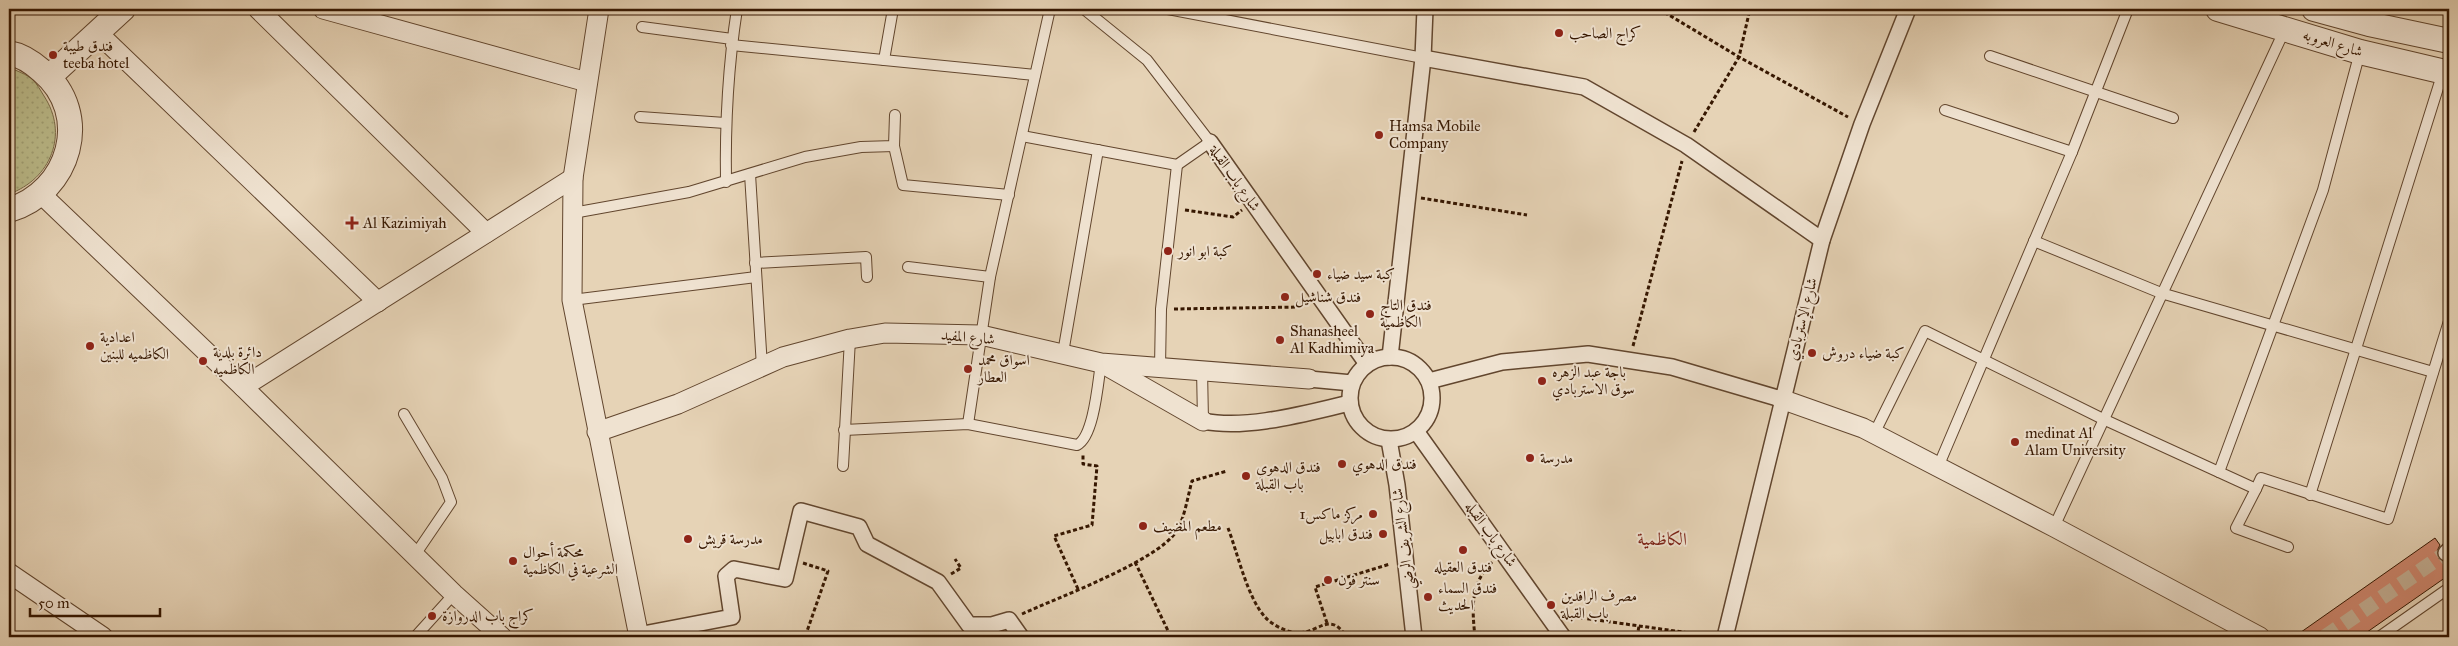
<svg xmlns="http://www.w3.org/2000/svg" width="2458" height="646" font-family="'IM FELL Great Primer',Amiri,serif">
<defs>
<pattern id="park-dots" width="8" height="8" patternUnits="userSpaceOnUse" patternTransform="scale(1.25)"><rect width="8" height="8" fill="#bbbb8a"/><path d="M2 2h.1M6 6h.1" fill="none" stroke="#a1a075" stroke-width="1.8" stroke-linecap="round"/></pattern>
</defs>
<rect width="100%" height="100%" fill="#e6d3b6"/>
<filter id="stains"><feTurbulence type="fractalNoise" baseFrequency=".004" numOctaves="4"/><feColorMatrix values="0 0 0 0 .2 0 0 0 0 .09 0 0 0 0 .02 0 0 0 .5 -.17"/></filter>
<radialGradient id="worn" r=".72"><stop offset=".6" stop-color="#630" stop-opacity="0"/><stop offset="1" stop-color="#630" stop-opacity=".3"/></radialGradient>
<path fill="url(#park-dots)" stroke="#786946" d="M9,67C16,71 27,74 33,80C37,84 41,91 44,96C69,134 51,179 9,194Z"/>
<polygon fill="#cd866d" stroke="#361701" points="2435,538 2440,545 2437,551 2439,559 2449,562 2449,575 2360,637 2294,637"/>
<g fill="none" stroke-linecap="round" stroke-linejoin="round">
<polyline stroke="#c3ad92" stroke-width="15" stroke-dasharray="15 8" stroke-linecap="butt" points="2325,637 2446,553"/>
<g stroke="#62462e" stroke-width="12">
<g id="service">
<polyline points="1168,9 1423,58"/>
<polyline points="2369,24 2375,9"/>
<polyline points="642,27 732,39"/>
<polyline points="731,45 1035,75"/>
<polyline points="1990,56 2173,118"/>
<polyline points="884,60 893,9"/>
<polyline points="1945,110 2072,152"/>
<polyline points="640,117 725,123"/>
<polyline points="1022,136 1177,165 1210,142 1147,60 1084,9"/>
<polyline points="894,146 903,185 1009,195"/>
<polyline points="750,174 762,367"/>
<path d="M726,182C725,123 728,67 737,9"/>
<polyline points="573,213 689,192 805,157 861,147 894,146 895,115"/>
<polyline points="2034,241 2161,293 2433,372"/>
<polyline points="755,263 866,257 867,277"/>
<polyline points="908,267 990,277"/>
<polyline points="572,300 756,277"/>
<polyline points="1063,353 1098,150"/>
<polyline points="1160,367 1161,309 1177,165"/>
<polyline points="1202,369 1203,421"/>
<polyline points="404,414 442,478 451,502 415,555"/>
<polyline points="968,424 990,277 1050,9"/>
<path d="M844,430L968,424L1077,445C1094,437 1098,382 1101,363"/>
<polyline points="1874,434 1925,331 2103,419 2256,489 2261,478 2388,519 2449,321"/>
<polyline points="843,466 850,339"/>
<polyline points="1938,467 2072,152 2128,9"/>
<polyline points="2219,472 2323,190 2360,52"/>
<polyline points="2256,489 2236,528 2288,547"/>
<polyline points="2310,495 2443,72"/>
<polyline points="2054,527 2285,29"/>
<polyline points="415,637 454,594"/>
<polyline points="2379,637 2449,588"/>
</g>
</g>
<g stroke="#62462e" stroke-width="18">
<g id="pedestrian">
<polyline points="1423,58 1584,87 1686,145 1822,240"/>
<polyline points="1210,142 1367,364"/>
<circle cx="1391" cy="398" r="41"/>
<polyline points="1390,357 1423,58 1425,9"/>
<polyline points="1309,379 1352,383"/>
<polyline points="1429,381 1502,362 1588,354 1672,367 1781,399"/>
<path d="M1203,421C1248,430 1306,413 1350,403"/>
<polyline points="1416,431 1563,637"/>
<polyline points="1389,440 1397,485 1414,637"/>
<polyline points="2446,553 2449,550"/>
<polyline points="638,635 732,617 726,576 734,569 785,579 801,511 859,527 867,544 938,582 969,625 992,625 1009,620 1021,637"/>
<polyline points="1725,637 1822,240 1862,124 1908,9"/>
</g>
</g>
<g stroke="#62462e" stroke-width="21">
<g id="minor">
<polyline points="258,9 486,233"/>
<polyline points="323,9 587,82"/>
<polyline points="599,9 573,178 572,300 639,637"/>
<polyline points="98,33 378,302"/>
<polyline points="41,194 243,387 454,594 502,637"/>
<polyline points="1105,365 1203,421"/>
<polyline points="243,387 573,178"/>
<polyline points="1781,399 1863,428 2054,527 2260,637"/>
<polyline points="597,432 678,404 783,357 850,339 885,333 981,335 1101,363 1309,379"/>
<polyline points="9,573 103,637"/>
</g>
</g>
<g stroke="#62462e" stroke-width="26">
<g id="tertiary">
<polyline points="2218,9 2360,52 2449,73"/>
<polyline points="2314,9 2369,24 2449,41"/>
<path d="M9,53C21,55 33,63 42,71C93,114 70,192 9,210"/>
<polyline points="49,77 123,9"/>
</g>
</g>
<g stroke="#361701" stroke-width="3" stroke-dasharray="4 2.5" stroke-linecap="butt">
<polyline points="1659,9 1739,57 1848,117"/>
<polyline points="1694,132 1739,57 1750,9"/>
<polyline points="1421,198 1527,215"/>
<polyline points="1185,210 1233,217 1242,210"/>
<polyline points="1174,309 1299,307 1307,303"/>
<polyline points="1633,346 1682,161"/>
<path d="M1228,528C1238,554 1247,597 1265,617C1272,625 1288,633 1299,633C1319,632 1331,611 1346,637"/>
<polyline points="1135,562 1171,637"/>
<polyline points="803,563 828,571 805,637"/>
<polyline points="951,574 961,568 955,559"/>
<polyline points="1078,589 1054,536 1092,525 1097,466 1083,464 1083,455"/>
<path d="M1022,614C1059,597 1155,562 1176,532C1184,521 1188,495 1192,481L1227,471"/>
<polyline points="1568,616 1711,636"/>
<polyline points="1327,623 1315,587 1390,564"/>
<path d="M1475,637C1472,608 1470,584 1492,562"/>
<polyline points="1637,637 1639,626"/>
<polyline points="1670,637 1671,630"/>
</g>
<use href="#service" stroke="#efe2d0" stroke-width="10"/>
<use href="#pedestrian" stroke="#efe2d0" stroke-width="15"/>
<use href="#minor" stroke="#efe2d0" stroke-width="19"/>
<use href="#tertiary" stroke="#efe2d0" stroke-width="24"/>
</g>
<g fill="#8f2418" stroke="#efe2d0" stroke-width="2">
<circle cx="1559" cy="33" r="5"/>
<circle cx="53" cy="55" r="5"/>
<circle cx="1379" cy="135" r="5"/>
<path d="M349.5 215.5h5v5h5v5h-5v5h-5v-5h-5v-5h5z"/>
<circle cx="1168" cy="251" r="5"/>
<circle cx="1317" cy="274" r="5"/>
<circle cx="1285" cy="297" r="5"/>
<circle cx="1370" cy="314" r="5"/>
<circle cx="1280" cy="340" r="5"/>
<circle cx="90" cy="346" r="5"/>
<circle cx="1812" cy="353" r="5"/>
<circle cx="203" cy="361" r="5"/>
<circle cx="968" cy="369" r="5"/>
<circle cx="1542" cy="381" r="5"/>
<circle cx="2015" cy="442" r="5"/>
<circle cx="1530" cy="458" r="5"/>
<circle cx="1342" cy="464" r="5"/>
<circle cx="1246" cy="476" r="5"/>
<circle cx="1373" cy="514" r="5"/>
<circle cx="1143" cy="526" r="5"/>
<circle cx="1383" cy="534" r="5"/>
<circle cx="688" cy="539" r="5"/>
<circle cx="1463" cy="550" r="5"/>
<circle cx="513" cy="561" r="5"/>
<circle cx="1328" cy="580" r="5"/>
<circle cx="1428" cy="597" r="5"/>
<circle cx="1551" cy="605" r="5"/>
<circle cx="432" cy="616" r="5"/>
</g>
<g text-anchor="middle" stroke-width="4" stroke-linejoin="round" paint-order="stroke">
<g font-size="15" fill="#361701" stroke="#efe2d0" text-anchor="start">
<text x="1569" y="38">كراج الصاحب</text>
<text x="63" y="51">فندق طيبة<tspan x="63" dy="17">teeba hotel</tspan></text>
<text x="1389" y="131">Hamsa Mobile<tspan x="1389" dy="17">Company</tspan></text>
<text x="363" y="228">Al Kazimiyah</text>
<text x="1178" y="256">كبة ابو انور</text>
<text x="1327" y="279">كبة سيد ضياء</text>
<text x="1295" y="302">فندق شناشيل</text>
<text x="1380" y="310">فندق التاج<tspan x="1380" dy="17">الكاظمية</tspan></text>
<text x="1290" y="336">Shanasheel<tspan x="1290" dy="17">Al Kadhimiya</tspan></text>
<text x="100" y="342">اعدادية<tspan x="100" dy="17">الكاظميه للبنين</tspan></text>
<text x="213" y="357">دائرة بلدية<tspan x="213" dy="17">الكاظميه</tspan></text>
<text x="1822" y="358">كبة ضياء دروش</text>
<text x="978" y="365">اسواق محمد<tspan x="978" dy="17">العطار</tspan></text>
<text x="1552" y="377">باجة عبد الزهره<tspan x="1552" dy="17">سوق الاستربادي</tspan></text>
<text x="2025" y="438">medinat Al<tspan x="2025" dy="17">Alam University</tspan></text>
<text x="1540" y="463">مدرسة</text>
<text x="1352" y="469">فندق الدهوي</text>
<text x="1256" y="472">فندق الدهوي<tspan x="1256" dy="17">باب القبلة</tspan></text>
<text x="1363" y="519" text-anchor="end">مركز ماكس1</text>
<text x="1153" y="531">مطعم المضيف</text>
<text x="1373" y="539" text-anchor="end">فندق ابابيل</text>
<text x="698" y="544">مدرسة قريش</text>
<text x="523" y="557">محكمة أحوال<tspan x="523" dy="17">الشرعية في الكاظمية</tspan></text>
<text x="1463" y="572" text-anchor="middle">فندق العقيله</text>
<text x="1338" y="585">سنتر فون</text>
<text x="1438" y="593">فندق السماء<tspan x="1438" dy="17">الحديث</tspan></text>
<text x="1561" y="601">مصرف الرافدين<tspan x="1561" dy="17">باب القبلة</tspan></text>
<text x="442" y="621">كراج باب الدروازة</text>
</g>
<g font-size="15" fill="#361701" stroke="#efe2d0">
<text transform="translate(2333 43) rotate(17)" y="5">شارع العروبه</text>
<text transform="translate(1235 178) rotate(55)" y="5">شارع باب القبلة</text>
<text transform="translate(1802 319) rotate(-76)" y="5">شارع الإستربادي</text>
<text transform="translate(968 337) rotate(5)" y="5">شارع المفيد</text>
<text transform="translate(1491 534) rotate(54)" y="5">شارع باب القبله</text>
<text transform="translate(1403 539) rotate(-97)" y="5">شارع الشريف الرضي</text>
</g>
<g font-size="18" fill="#7a1f14" stroke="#efe2d0">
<text x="1662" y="545">الكاظمية</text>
</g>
</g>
<rect width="2458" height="646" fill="none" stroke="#e6d3b6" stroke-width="30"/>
<rect x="10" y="10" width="2438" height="626" fill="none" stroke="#361701" stroke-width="2.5"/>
<rect x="15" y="15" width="2428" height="616" fill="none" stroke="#361701"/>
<path d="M30 608v8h130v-8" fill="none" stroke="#361701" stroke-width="2.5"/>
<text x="38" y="608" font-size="15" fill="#361701" stroke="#efe2d0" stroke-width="4" paint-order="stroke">50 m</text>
<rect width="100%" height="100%" filter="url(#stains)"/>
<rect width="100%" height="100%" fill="url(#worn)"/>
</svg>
